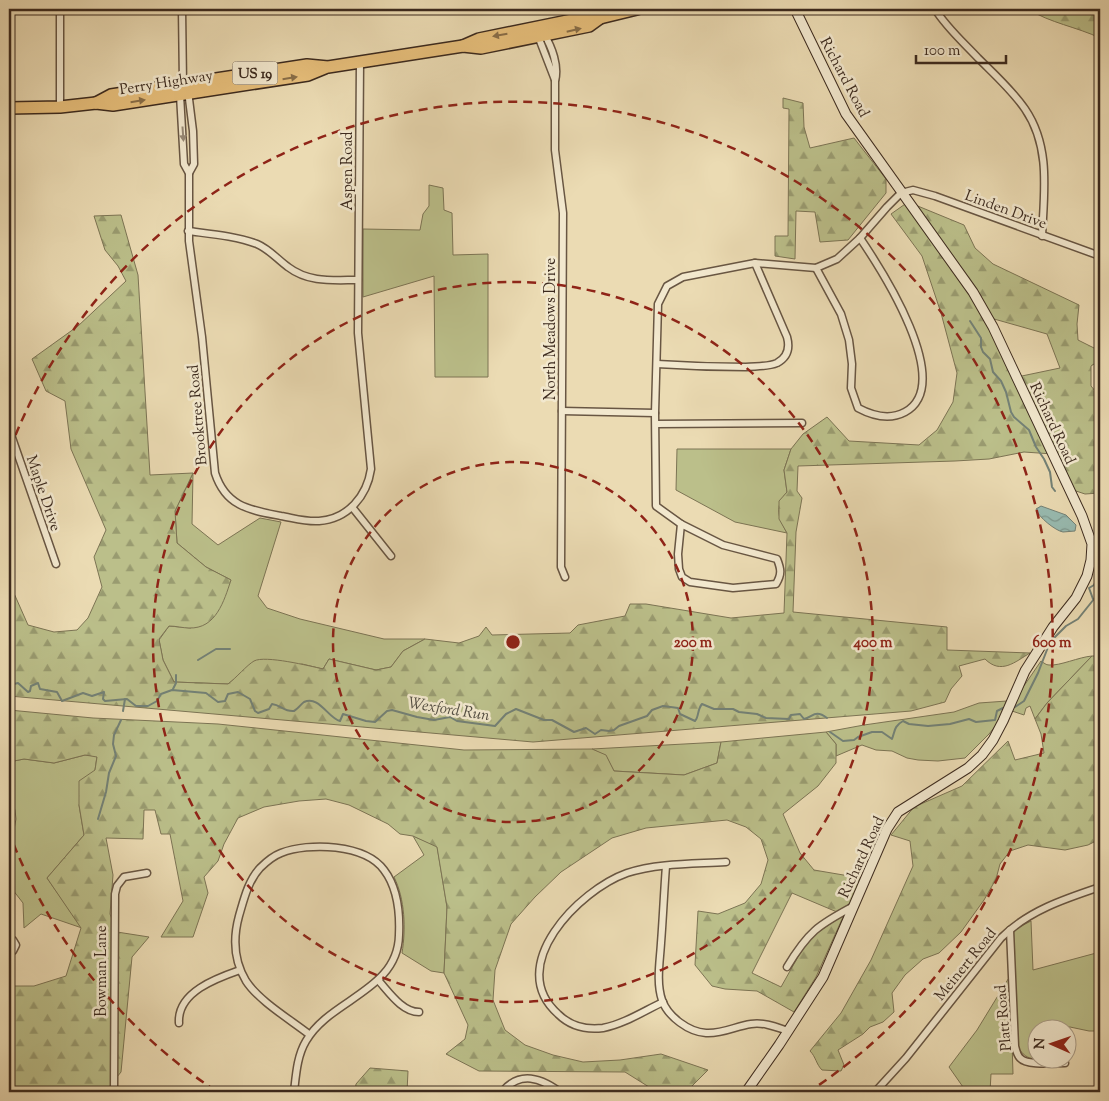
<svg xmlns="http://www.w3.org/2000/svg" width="1109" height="1101" font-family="'Sorts Mill Goudy',serif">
<defs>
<pattern id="forest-firs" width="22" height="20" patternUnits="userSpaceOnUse" patternTransform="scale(1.25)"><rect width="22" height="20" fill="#bbbf8a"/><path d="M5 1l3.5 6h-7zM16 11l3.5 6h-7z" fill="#999b70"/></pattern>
<pattern id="water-waves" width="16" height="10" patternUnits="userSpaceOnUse" patternTransform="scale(1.25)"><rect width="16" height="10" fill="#98bbb1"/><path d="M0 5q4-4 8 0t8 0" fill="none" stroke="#7d988f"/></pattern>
</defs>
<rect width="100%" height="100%" fill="#ebdbb3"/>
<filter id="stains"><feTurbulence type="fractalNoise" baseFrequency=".004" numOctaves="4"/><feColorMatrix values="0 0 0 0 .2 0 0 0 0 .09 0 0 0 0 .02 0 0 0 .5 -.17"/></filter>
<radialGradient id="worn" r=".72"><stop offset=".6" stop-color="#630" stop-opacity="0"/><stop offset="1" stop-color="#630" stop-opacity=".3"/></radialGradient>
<g fill="#bbbf8a" stroke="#7c7454">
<polygon points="429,185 443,188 444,210 452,213 453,255 488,254 488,377 435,377 434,276 363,297 363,229 420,230 423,214 429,206"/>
<path d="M677,449H791L784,470L787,492C774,507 778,517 787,533L735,522L676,490Z"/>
<polygon points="193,473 192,524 218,545 260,518 281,522 258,596 267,608 300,619 384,639 425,639 403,651 391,667 376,670 329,659 323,669 302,664 238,676 228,684 174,682 163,660 159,640 169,626 191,628 231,580 206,567 177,543 175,511"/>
<path d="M1092,656L1047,703L1035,719L1030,706L1026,708L1024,715L1012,711L1017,696L1041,661C1044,663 1046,665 1049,665C1060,666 1079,657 1092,656Z"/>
<polygon points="1007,701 997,724 989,734 965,758 938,761 918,760 907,758 892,751 876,750 862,745 836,756 836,744 826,732 864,725 954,712 979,703"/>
<polygon points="721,742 717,763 684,775 614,771 606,756 592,749"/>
<polygon points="85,755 97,756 95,770 79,805 84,835 47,878 82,928 41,914 24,928 23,903 9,885 9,856 16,819 15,810 9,798 9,762 24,759 54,763"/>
<path d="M413,836L437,846L447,907L444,973L431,971L402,953C406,929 405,899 394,877L424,855Z"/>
<path d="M1031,921L1033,970L1100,952V1031H1089L1070,1027L1036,1028V1058L1055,1059C1036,1059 1025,1063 1016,1043L1013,933L1019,927Z"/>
<polygon points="1010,976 1013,1074 991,1074 990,1092 963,1092 963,1087 949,1067 977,1030"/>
</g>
<g fill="url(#forest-firs)" stroke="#7c7454" fill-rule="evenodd">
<path d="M1028,9H1100V38C1077,27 1050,23 1028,9Z"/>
<polygon points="783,98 803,103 804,127 810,148 854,138 886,179 886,193 848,240 820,242 815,212 796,211 795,259 775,256 775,236 788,236 789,109 783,108"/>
<path d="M908,202L964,225L975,248L993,264L1079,305L1077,324L1078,340L1094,348L1100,349V360L1091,366V386L1100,397V493L1085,494L1070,489L1053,454L1024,452L989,459L955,461L798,466L797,491L802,498L796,532L793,612L947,627V650L1030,653C1015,662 1001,675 985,659L959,666L962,676L951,689L945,702L911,711L533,742L9,696V582L28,625L54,632L77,630L88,618L102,587L94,557L106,530L71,449L65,401L46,391L32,359L78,326L126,281L118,266L105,250L94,216L121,215L138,275L150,475L193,473L175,511L177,543L206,567L231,580C224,601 216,629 189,628C183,628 176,626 169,626L159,639L163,660L174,682L228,684C236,678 247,665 254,661C265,655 310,666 323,669L329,659L376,670L391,667L403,651L425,639L459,643L479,636L486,627L492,635L570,633L578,625L625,616L630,604H646L731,618L784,613L787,533L779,519V501L787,492L784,470L791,449L803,434L827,417L849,441L919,445L937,430L953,402L957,373L941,313L922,256L891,214ZM987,317L1047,334L1060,368L1017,377Z"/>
<path d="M1092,656H1100V839L1088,845L1065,850L1028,845L1010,851L1000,864L996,879L984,900L961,932L939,953L923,959L905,975L892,993L894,1012L883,1022L870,1027L863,1034L838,1050L844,1065L841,1071L822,1070C816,1064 816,1057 810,1051L841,1013L871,960L913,866L910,841L891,835L914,807L962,786L1008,741L1015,760L1044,753L1041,734L1035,719L1047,703Z"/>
<polygon points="9,710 93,718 218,724 464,750 592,749 606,755 614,771 684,775 717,763 721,742 826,732 836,744 836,763 818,786 783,814 800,853 814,870 861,878 852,902 837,912 792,893 752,973 781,987 808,939 842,916 843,917 816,977 794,1012 757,991 725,989 712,986 695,965 698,911 718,914 745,903 761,884 768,860 761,839 746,827 727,820 646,828 612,838 561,872 535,897 511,924 495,970 493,1000 505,1030 525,1045 553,1055 583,1062 620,1060 661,1054 708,1070 686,1092 657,1092 625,1072 479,1071 446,1054 465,1039 468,1025 444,973 447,907 437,847 413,836 400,834 388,824 349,805 326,799 299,801 264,807 238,818 224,844 218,861 204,877 208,893 193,937 161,937 183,901 170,834 161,834 155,810 144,810 143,839 106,838 113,875 110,914 117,932 149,937 132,957 121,1072 117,1077 111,1079 111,1092 9,1092 9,986 34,986 66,976 81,928 47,878 84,835 79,805 79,781 95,770 97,757 85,755 54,763 24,759 9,762"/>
<polygon points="370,1068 408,1071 407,1092 355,1092 356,1084"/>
</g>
<path fill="url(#water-waves)" stroke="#738176" d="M1041,506L1066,515L1076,525L1075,531C1071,531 1067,532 1063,532C1056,531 1038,517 1036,509Z"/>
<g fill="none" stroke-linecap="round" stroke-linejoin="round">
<g stroke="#738176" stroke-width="2">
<polyline points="970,321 981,338 981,347 983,352 990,359 993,372 1001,381 1006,392 1011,412 1014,417 1029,430 1036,447 1044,459 1050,472 1052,487 1055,491"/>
<polyline points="1093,599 1089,588 1094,585 1095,583 1099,582 1095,573"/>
<polyline points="198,660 216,649 230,649"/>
<path d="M9,688L12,689L14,684L18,683L28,692L30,691L31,686L38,683L40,689L57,692L62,701L83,693L92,696L104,692L103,699L105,701L127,699L136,706H148L157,701L161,694L172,690L206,693L218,702L225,701L228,694L238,692L250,699L255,711L258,713L269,709L272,704C281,705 284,712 294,711C298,709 301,704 304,702C319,695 328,718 340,721L343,714L366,721L375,722L387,711L392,710L417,717L434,720L450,717L457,721L495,726L506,714L516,709L544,720H552L574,732L586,728L595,734L601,730L609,731L614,730L619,726L647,716L652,710L663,706L678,708L680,714L695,721C699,717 697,710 702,704L714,709H733L739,712L757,714L766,718L789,719L791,715L800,714L804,719C813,717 815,709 827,718"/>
<polyline points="173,689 176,683 176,675"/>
<polyline points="1015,707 1024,701 1038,673 1050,642 1066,626 1078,619 1094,599 1100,599"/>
<polyline points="123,711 125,699"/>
<path d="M830,732L843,741L854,740L858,737L872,732H882L892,739C895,731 894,726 903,721L909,724L928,726L950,724L969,719L976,722L995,720L997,711L1003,708"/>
<polyline points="98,819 106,792 109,773 116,756 113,744 114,735 121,720"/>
</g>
<g stroke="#685643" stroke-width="9">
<g id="street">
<polyline points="60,9 60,107"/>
<path d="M182,9L183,84L180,95L184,164L189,173V241L202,337L215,473C226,507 250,510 281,516C293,518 306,522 319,521C348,519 367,496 371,469L358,333L360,62"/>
<path d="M935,9C946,27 963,42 978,58C994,74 1012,90 1025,109C1051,147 1044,192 1042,236"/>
<path d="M544,34C552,47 559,66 555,81V150L563,213L561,567L565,577"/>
<polyline points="538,36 555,80"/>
<polyline points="188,91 193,131 194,164 189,173"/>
<path d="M188,231C211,234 236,236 257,244C269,249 277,259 288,267C309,283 333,280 358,280"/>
<path d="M816,268L841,314L849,340L852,364L851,388L858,408C873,416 890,420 905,412C956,384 881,269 860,238"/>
<path d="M657,364C687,366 717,367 746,367C756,366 768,367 777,363C788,357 790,348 787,337L755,263"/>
<polyline points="562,411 655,413"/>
<polyline points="656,424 802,423"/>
<polyline points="9,429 56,564"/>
<polyline points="352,507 391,556"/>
<polyline points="681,524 656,506 655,413 658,304 667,286 683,277 755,263 816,268 837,259 860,238 887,207 901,193 913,190 935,196 1100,256"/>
<path d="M681,524L723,545L777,559C781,569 782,574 776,584L733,588L690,582L682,577L679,569L678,554Z"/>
<path d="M666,866C664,892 663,917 661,943C660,961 656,982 662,1000C668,1017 689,1032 706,1033C723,1034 736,1026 751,1024C764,1022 776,1027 788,1031"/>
<path d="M1010,930L1015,1046C1016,1050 1017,1055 1020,1058C1027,1066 1054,1063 1065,1063"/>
<polyline points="9,938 13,940 16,945 13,951 9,952"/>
<path d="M787,967C808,932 818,925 854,906"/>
<path d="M378,980C389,992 402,1012 419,1012"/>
<path d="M663,1002C644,1011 624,1024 603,1028C586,1030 570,1026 558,1014C504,966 579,890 627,873C658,863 694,864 726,862"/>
<path d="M179,1023C177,992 217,978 240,970"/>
<polyline points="114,1092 115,894 117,886 124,877 147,873"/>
<path d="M294,1092C296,1075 297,1056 306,1041C330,999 398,991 399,935C400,913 397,887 384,870C365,844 309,842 281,853C273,856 266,862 260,868C248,881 244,899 239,916C233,938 234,961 246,981C259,1001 291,1020 310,1035"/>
<path d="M502,1092C520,1070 541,1078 560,1092"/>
<path d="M875,1092L906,1058L1001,938C1028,911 1064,899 1100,887"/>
</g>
</g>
<g stroke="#3c2a1e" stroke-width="11">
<polyline id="secondary" points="746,1092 779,1045 823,977 887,829 898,812 968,768 982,755 993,740 1003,721 1025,671 1053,627 1076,598 1087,576 1091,560 1092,544 1082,516 993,327 973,292 846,114 795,9"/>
</g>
<g stroke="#3c2a1e" stroke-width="14">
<g id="highway">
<polyline points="463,46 479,39 587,17 600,18 637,9"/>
<polyline points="96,103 111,95 307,65 328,67 463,46 481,48 589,26 600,18"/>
<polyline points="9,108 60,107 96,103 113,105 308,75 325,68"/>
</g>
</g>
<use href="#street" stroke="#f2e8ce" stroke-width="6"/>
<use href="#secondary" stroke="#f2e8ce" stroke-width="9"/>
<use href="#highway" stroke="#e6be7a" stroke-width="11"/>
</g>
<defs><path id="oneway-solid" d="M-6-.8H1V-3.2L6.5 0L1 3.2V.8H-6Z" transform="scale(1.25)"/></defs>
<g fill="#886d47">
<use href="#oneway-solid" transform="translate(574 30) rotate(-13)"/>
<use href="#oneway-solid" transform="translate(500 35) rotate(170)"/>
<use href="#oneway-solid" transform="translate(290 78) rotate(-9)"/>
<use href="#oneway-solid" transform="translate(138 101) rotate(-9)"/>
</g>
<use fill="#978976" href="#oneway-solid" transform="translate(183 134) rotate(86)"/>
<g fill="none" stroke="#8f2418" stroke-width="2.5" stroke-dasharray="9 6">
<circle cx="513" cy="642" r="180"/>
<circle cx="513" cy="642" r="360"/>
<path d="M216 1091A539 539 0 0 1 10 835M10 449A539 539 0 1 1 810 1091"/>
</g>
<g text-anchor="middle" stroke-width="5" stroke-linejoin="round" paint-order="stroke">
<rect fill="#f2e8ce" stroke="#736353" stroke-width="1" x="232.5" y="61.5" width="45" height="23" rx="4"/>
<g font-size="14" font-weight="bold" fill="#3c2a1e">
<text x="255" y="78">US 19</text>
</g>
<g font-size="15" fill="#3c2a1e" stroke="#f2e8ce">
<text transform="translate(845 77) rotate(62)" y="5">Richard Road</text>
<text transform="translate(166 82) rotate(-9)" y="5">Perry Highway</text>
<text transform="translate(347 171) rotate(-90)" y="5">Aspen Road</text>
<text transform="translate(1006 209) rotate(20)" y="5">Linden Drive</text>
<text transform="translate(550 329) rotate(-90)" y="5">North Meadows Drive</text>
<text transform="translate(197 415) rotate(-95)" y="5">Brooktree Road</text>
<text transform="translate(1053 423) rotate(65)" y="5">Richard Road</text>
<text transform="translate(44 493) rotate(71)" y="5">Maple Drive</text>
<text transform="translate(861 857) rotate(-65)" y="5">Richard Road</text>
<text transform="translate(965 964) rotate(-51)" y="5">Meinert Road</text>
<text transform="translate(101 971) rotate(-90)" y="5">Bowman Lane</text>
<text transform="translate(1003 1018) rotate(-95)" y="5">Platt Road</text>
</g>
<g font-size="16" font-style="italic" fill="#534e43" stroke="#f2e8ce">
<text transform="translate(449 708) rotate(9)" y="6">Wexford Run</text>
</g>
</g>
<circle cx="513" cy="642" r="8" fill="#8f2418" stroke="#f2e8ce" stroke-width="2.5"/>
<g font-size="15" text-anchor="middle" font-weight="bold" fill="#8f2418" stroke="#f2e8ce" stroke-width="5" stroke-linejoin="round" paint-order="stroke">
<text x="693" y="647">200 m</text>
<text x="873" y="647">400 m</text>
<text x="1052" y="647">600 m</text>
</g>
<rect width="1109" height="1101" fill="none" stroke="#ebdbb3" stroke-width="30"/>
<rect x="10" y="10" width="1089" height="1081" fill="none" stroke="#3c2a1e" stroke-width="2.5"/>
<rect x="15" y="15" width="1079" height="1071" fill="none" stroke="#3c2a1e"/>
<g transform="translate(1052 1044) rotate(272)"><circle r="24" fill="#f2e8ce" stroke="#a99c88"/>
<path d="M0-4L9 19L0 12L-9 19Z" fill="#8f2418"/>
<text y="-8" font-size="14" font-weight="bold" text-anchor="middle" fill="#3c2a1e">N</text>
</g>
<path d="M916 55v8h90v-8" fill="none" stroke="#3c2a1e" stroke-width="2.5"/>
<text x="924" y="55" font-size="15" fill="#3c2a1e" stroke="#f2e8ce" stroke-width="4" paint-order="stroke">100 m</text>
<rect width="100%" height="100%" filter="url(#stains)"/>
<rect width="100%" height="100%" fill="url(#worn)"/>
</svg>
